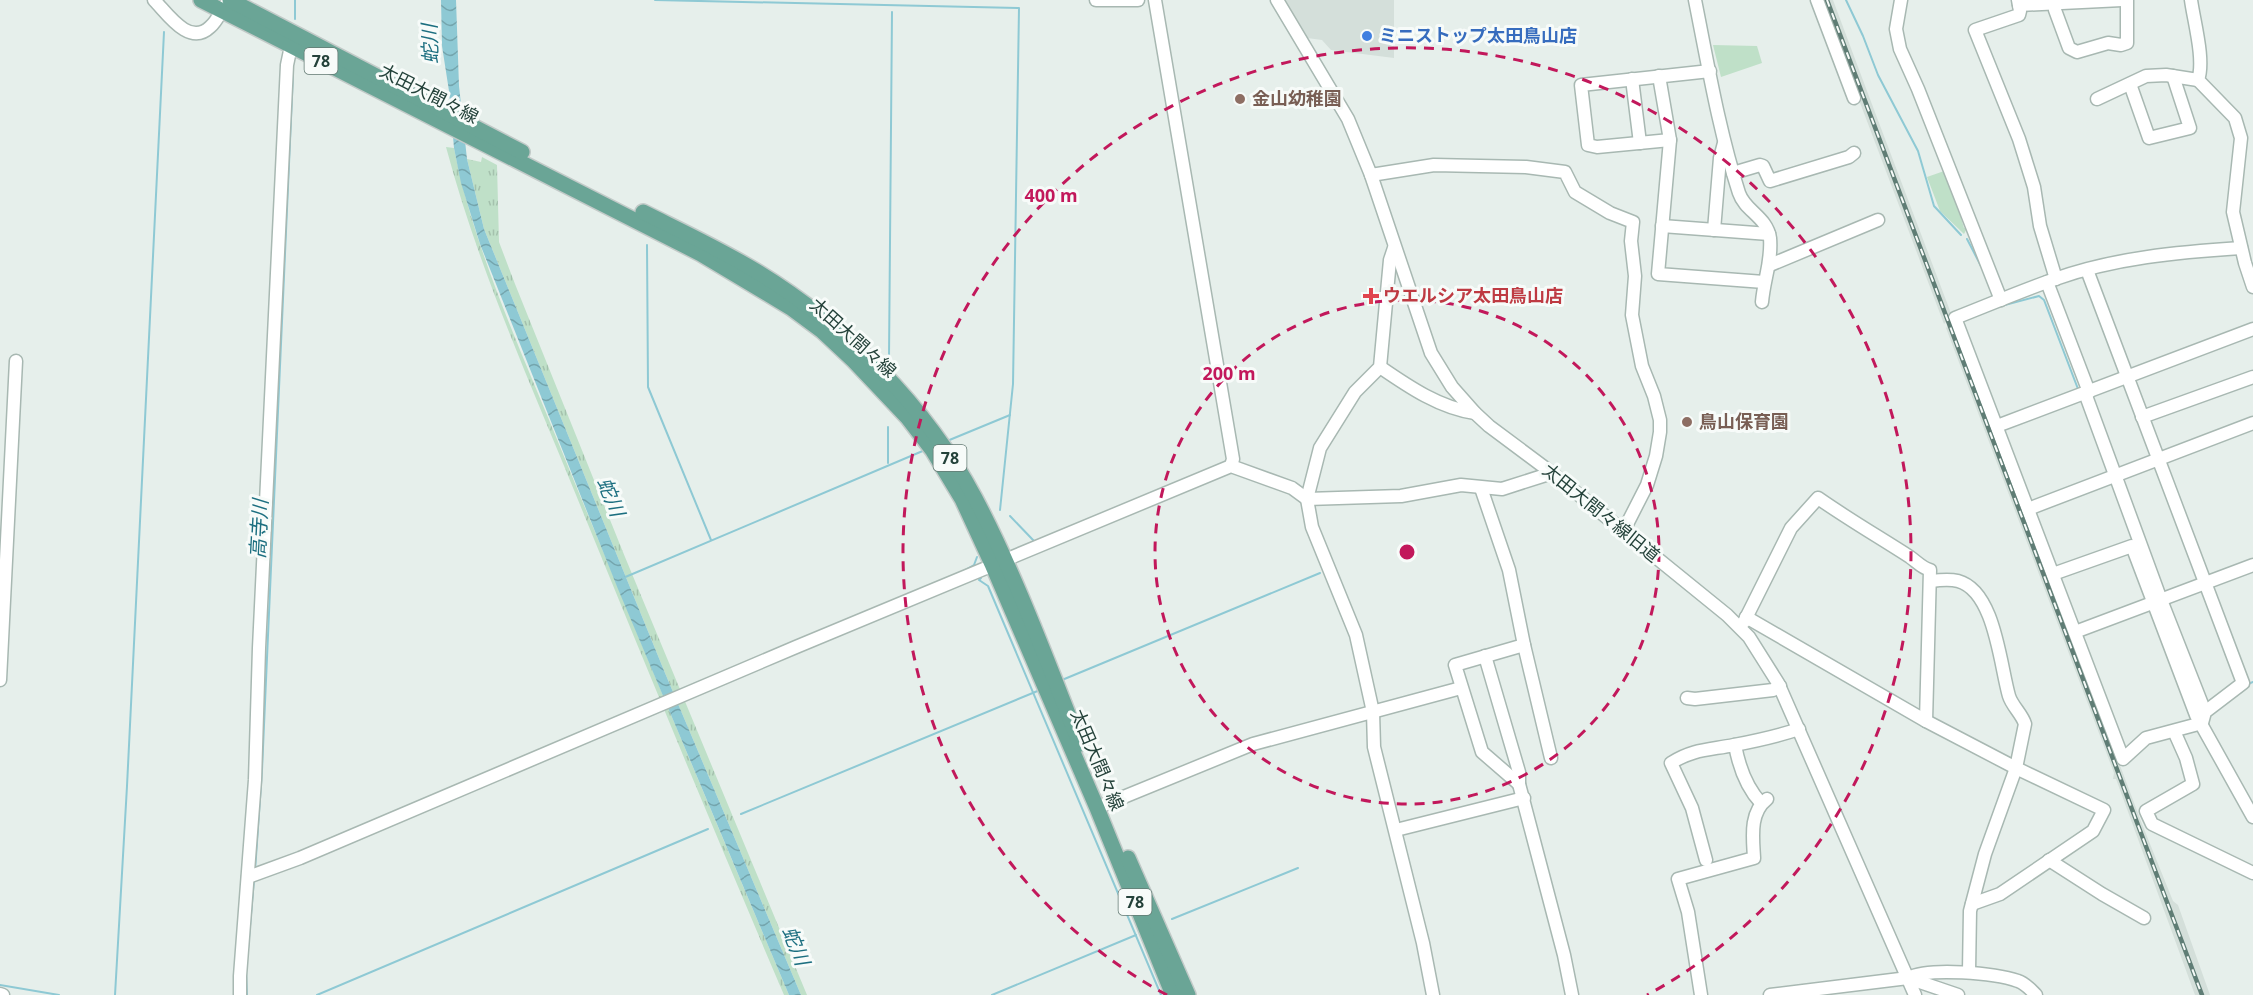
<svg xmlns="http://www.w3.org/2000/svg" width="2253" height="995" font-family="'Noto Sans','Noto Sans JP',sans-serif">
<defs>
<pattern id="grass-tufts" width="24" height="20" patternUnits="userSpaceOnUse" patternTransform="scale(1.5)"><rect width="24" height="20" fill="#bfe0c8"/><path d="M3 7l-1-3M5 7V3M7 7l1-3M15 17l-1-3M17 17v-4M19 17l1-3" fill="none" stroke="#a4c1ad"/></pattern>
<pattern id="water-waves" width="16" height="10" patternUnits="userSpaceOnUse" patternTransform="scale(1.5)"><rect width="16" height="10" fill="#8ec9d4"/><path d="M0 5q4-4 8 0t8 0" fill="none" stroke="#74a5ad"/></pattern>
</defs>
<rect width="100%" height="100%" fill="#e6efeb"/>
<g fill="#d4dfda">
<polygon points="1284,0 1394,0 1394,58 1331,50 1322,40 1307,38"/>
<polygon points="1821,0 1833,0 1870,99 1952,316 1944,324"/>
<polygon points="1953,321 2142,824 2173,901 2178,905 2210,995 2195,995 2116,779 2113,779 2114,773 1946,328"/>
</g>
<g fill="url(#grass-tufts)">
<path d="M446,147L454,148C475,254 523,354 563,454C637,635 713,815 789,995H784C713,829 644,662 576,495C529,380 478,267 446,147Z"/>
<polygon points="482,157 497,165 499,242 515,284 625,557 807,995 801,995 665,673 484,229 467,159 481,162"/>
</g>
<g fill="#bfe0c8">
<polygon points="1713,45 1757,46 1762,63 1721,77"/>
<polygon points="1947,170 1964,228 1967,228 1964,234 1940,211 1927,177"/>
</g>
<polygon fill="url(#water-waves)" points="441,0 456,0 459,86 467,159 484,229 665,673 801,995 789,995 618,589 480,244 461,183 454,148 449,91 442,46"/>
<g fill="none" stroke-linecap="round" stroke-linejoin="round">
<g stroke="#8ec9d4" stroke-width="2">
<polyline points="655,0 1019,8 1013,384 1000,510"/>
<polyline points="1846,0 1863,36 1878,75 1918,151 1934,206 1961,235"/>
<polyline points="295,19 295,0"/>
<polyline points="1967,239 1981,266"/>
<polyline points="647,245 648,387 711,540"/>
<polyline points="2001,306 2039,296 2044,300 2078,389"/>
<polyline points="889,358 892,12"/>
<polyline points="947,441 1010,415"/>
<polyline points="888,463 888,427"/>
<polyline points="1010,516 1034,541"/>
<polyline points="960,573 974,565 977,557"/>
<polyline points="623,578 925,450"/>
<polyline points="981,578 979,580 988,586 1161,995"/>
<polyline points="1062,680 1320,573"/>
<polyline points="694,684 701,681"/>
<polyline points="2246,685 2253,682"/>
<polyline points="741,814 1040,690"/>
<polyline points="255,871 262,770 293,74"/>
<polyline points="1172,919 1298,868"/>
<polyline points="248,949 254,880"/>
<polyline points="246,972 247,995"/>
<polyline points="0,985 59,995"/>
<polyline points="115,995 127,786 164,32"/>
<polyline points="317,995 708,829"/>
<polyline points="992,995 1136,935"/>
</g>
<g stroke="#a8b8b2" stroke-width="15">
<g id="minor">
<path d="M154,0C167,13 189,47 210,27C217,21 221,11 226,4"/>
<polyline points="1096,0 1138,0"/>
<polyline points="1155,0 1233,459 1231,466"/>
<polyline points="1277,0 1348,119 1371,175 1431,353 1452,387 1475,413 1489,426 1552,473 1727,615 1749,637 1778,683 1915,995"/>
<path d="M1695,0C1708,65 1719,131 1739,193C1745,211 1767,217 1770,238C1772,261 1764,279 1762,302"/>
<polyline points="1817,0 1854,98"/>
<polyline points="1901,0 1896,29 1900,49 1918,89 2001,300"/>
<polyline points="2018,0 2020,11 2019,15 1975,30 2019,139 2034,187 2040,226 2056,279"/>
<path d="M2191,0C2194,22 2205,60 2198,80L2235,118L2241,138L2233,212L2245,263L2253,287"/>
<polyline points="2054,3 2055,10 2069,48 2077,52 2108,43 2121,45 2127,43 2127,0"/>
<polyline points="2019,5 2122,0"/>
<polyline points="1659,76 1670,140 1658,274 1764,282"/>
<polyline points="1632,79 1640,143"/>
<polyline points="2130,84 2149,138 2190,128 2173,76"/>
<polyline points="2097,99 2146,76 2166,75 2198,80"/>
<polyline points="1670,140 1597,147 1588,145 1581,85 1710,71"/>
<polyline points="1733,173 1760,165 1763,166 1770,181 1849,157 1854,153"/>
<polyline points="1371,175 1434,165 1526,167 1565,172 1575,192 1610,213 1633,222 1631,241 1635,276 1632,315 1642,366 1654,396 1660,420 1660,432 1656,456 1647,485 1623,532"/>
<polyline points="1662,226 1769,234"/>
<polyline points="1714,230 1720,158 1724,143"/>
<polyline points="1394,248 1390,260 1380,367 1355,392 1320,448 1307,499 1312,527 1356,635 1373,712 1374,747 1423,943 1433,995"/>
<polyline points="1770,265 1878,220"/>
<path d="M2087,270L2243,683L2205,712L2202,723L2146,738L2123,759L1955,318C1988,305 2021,291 2055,279C2114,258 2178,252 2241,248"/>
<polyline points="2047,282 2089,392"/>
<path d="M1380,367C1409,387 1440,408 1475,413"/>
<polyline points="2085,393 2161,600 2205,712"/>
<polyline points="2142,417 2253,377"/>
<polyline points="1997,426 2253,329"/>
<polyline points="1481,488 1509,570 1524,645 1551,758"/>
<polyline points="2028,509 2253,423"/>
<polyline points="2053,574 2132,546 2196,715 2253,817"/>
<path d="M1931,581C1939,580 1950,579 1958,581C1995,591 2000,665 2009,696C2012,706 2022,714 2025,724L2016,768L1985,854L1970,911L1969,971"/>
<polyline points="1746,617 1926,721 2016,768 2104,810 2093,831 2000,894 1972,904"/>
<path d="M1744,622L1791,528L1818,498C1848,519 1879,537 1910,557C1917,562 1922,568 1930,570L1926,721"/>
<polyline points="2075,632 2253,565"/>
<polyline points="1485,656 1519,772 1519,784 1564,955 1572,995"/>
<polyline points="0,680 16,361"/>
<polyline points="1687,698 1695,699 1773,690 1780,686"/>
<polyline points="2174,731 2186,758 2193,784 2146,811 2152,824 2253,873"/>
<path d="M1735,745C1739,767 1746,787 1761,803"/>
<polyline points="1519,784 1482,752 1455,665 1524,645"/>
<polyline points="1104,805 1253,744 1461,688"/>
<polyline points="1396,830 1524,798"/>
<path d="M1706,860L1692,808L1671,763C1693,749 1709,750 1734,745C1755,741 1778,736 1799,729"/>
<polyline points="2049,860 2102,894 2144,918"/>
<polyline points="248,877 300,858 796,647 1231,466 1292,488 1307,499 1401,496 1461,485 1502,489 1552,473"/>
<polyline points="1908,978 1958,995"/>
<polyline points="0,994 3,995"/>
<polyline points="240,995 240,976 255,780 259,648 287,65 291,46"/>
<path d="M1701,995L1688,912L1678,879L1754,858C1753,838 1749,813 1767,799"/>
<path d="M1770,995L1908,978C1929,967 1995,973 2018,981C2025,983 2031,990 2036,995"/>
</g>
</g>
<g stroke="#c2cac8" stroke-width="18">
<g id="major">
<polyline points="201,0 701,254 791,308 822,331 854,361 907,417 933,451 962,499 992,564 1097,808 1173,995"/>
<polyline points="230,0 522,152"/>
<path d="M643,212C681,231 720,249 756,271C845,325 926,406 975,498C1016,576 1047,661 1080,744"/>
<polyline points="1128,858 1188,995"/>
</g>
</g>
<use href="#minor" stroke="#fff" stroke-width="12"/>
<use href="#major" stroke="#6aa596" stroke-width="15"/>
<g stroke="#5f7d75" stroke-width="4.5">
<polyline id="rail" points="1827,0 2202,995"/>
</g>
<use href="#rail" stroke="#f7fbf9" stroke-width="2" stroke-dasharray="7" stroke-linecap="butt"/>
</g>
<g fill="none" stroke="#c2185b" stroke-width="3" stroke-dasharray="10 8">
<circle cx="1407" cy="552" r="252"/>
<path d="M1167 995A504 504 0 1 1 1647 995"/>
</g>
<circle fill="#3f7fe0" stroke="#f7fbf9" stroke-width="2" cx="1367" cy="36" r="6"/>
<g fill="#8d6e63" stroke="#f7fbf9" stroke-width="2">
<circle cx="1240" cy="99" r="6"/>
<circle cx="1687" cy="422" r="6"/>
</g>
<path fill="#e0444e" stroke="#f7fbf9" stroke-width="2" d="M1368 287h6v6h6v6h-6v6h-6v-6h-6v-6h6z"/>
<g text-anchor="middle" stroke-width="6" stroke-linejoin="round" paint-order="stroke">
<g fill="#f7fbf9" stroke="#637a73" stroke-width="1.5">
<rect x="304.5" y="48" width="33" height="26" rx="4.5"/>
<rect x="933.5" y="445" width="33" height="26" rx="4.5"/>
<rect x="1118.5" y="889" width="33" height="26" rx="4.5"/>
</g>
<g font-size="16" font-weight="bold" fill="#24423a">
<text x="321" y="67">78</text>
<text x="950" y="464">78</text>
<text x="1135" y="908">78</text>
</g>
<g font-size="18" font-weight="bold" fill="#366cbe" stroke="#f7fbf9" text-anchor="start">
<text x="1379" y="42">ミニストップ太田鳥山店</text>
</g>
<g font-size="18" fill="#24423a" stroke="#f7fbf9">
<text transform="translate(429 94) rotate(27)" y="6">太田大間々線</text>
<text transform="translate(853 338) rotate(42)" y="6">太田大間々線</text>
<text transform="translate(1601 513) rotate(39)" y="6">太田大間々線旧道</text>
<text transform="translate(1097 760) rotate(67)" y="6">太田大間々線</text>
</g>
<g font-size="18" font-weight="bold" fill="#785e54" stroke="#f7fbf9" text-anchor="start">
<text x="1252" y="105">金山幼稚園</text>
<text x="1699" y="428">鳥山保育園</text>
</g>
<g font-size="18" font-weight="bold" fill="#be3a42" stroke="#f7fbf9" text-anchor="start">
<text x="1383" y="302">ウエルシア太田鳥山店</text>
</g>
<g font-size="20" font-style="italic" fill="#1c6f80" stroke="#f7fbf9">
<text transform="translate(430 44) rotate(-92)" y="7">蛇川</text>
<text transform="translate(611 497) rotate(68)" y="7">蛇川</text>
<text transform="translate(259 529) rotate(-87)" y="7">高寺川</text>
<text transform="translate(796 946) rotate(68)" y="7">蛇川</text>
</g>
</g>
<circle cx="1407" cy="552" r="9" fill="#c2185b" stroke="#f7fbf9" stroke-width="3"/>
<g font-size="18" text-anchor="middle" font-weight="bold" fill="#c2185b" stroke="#f7fbf9" stroke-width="6" stroke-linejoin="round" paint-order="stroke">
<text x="1051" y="202">400 m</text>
<text x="1229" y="380">200 m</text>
</g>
</svg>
